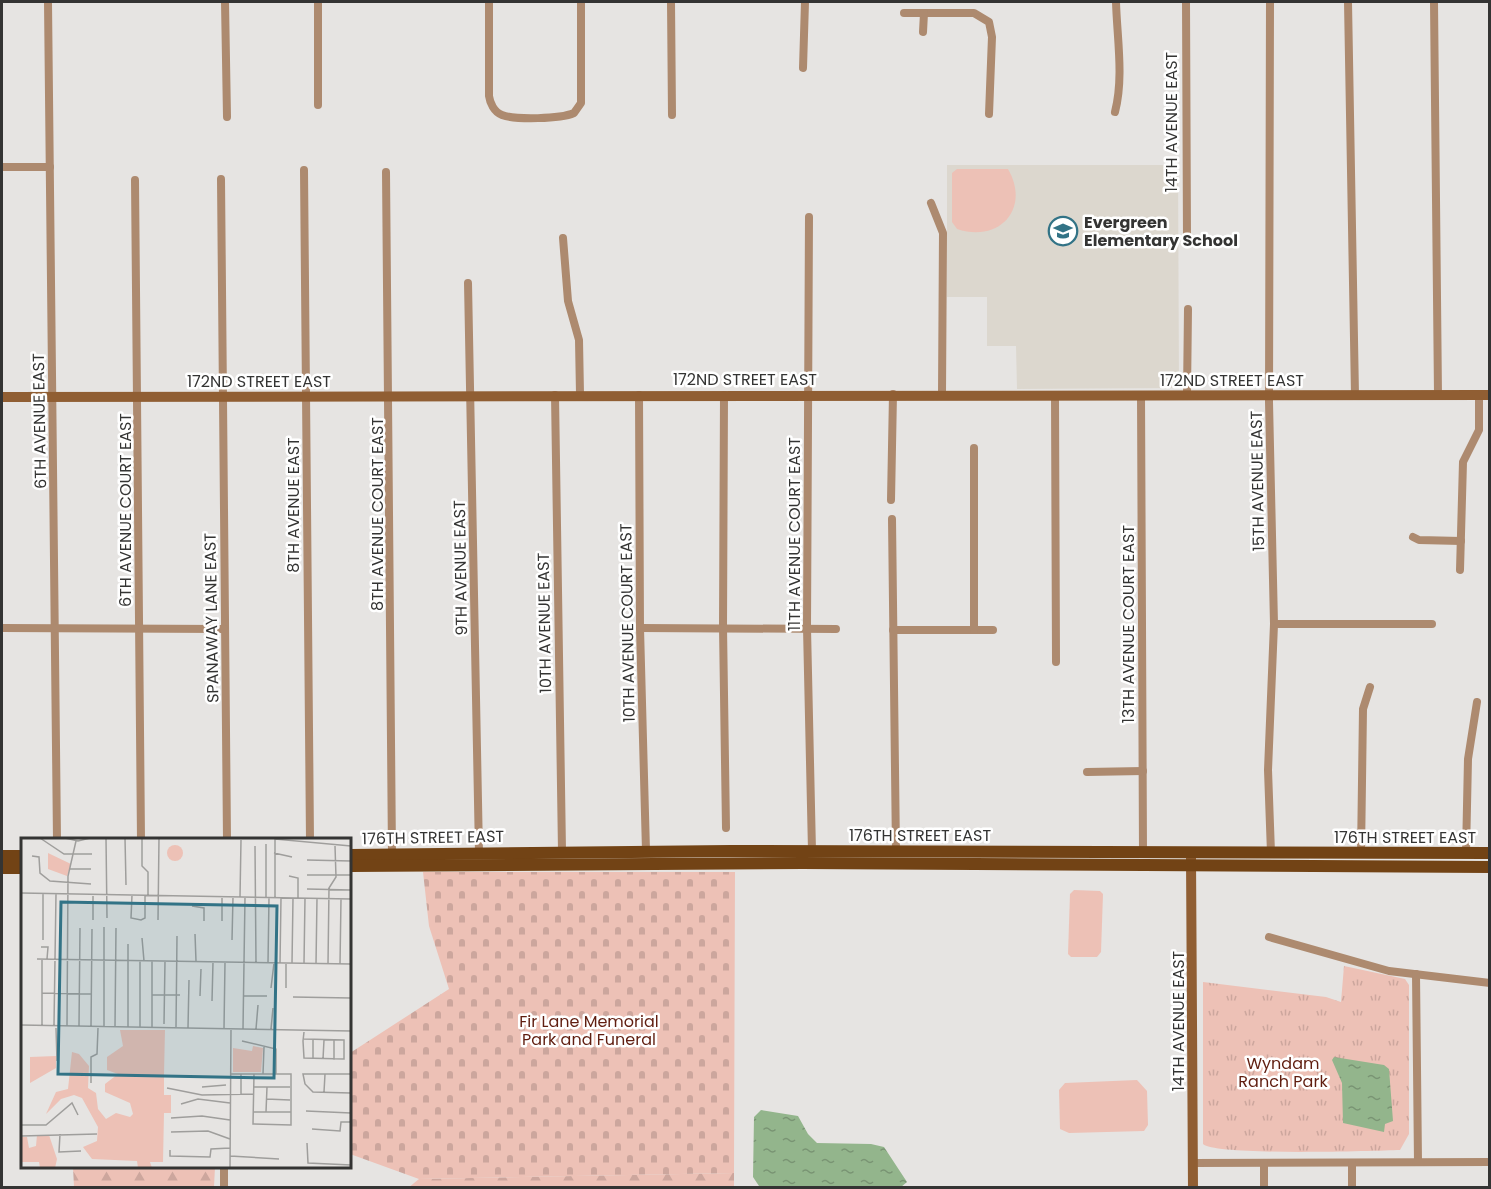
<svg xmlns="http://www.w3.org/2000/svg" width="1491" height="1189" font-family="Poppins,sans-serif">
<defs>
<pattern id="grass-tufts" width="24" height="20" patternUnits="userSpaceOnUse" patternTransform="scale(1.5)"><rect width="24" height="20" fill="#edc1b6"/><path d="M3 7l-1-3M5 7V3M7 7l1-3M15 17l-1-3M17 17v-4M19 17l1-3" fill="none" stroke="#cca69d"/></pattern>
<pattern id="forest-firs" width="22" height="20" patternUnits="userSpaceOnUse" patternTransform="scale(1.5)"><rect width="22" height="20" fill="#edc1b6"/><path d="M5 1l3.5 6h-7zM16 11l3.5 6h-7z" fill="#cca69d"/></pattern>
<pattern id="cemetery-stones" width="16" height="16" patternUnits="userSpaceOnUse" patternTransform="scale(1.5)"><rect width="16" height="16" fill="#edc1b6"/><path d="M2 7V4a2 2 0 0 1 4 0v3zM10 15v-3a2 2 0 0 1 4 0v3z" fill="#cca69d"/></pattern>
<pattern id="water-ripples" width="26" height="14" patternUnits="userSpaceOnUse" patternTransform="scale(1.5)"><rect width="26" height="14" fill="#93b58c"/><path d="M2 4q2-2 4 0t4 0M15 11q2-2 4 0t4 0" fill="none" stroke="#799473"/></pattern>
</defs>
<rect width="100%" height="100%" fill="#e6e4e2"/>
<polygon fill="#dcd7ce" points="947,165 1178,165 1179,388 1017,389 1016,346 987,346 987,297 947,297"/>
<path fill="url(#grass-tufts)" d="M1344,966L1405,979L1409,985V1134L1400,1150C1371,1151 1216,1156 1203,1144V982L1326,997L1341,1002Z"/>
<g fill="url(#forest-firs)">
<polygon points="73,1167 215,1167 214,1187 74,1187"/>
<polygon points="734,1173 734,1188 408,1188 419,1179"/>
</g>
<polygon fill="url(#cemetery-stones)" points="423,872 735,872 734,1173 419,1179 350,1154 350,1053 449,989 429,926"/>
<g fill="#edc1b6">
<path d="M957,169H1008C1031,209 999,243 957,229L952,222V173Z"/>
<polygon points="1074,890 1100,891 1103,894 1101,952 1097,957 1071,957 1068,954 1070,894"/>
<polygon points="1137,1080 1147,1091 1148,1125 1144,1131 1069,1133 1060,1129 1059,1090 1065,1083"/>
</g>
<g fill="url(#water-ripples)">
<polygon points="1334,1057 1384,1065 1389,1069 1393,1121 1385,1124 1384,1132 1343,1123 1342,1083 1332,1060"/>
<polygon points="761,1110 798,1116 808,1134 817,1143 871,1144 884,1147 907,1182 901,1187 759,1186 753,1177 754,1117"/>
</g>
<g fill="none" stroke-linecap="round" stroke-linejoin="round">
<g stroke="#ad8a6f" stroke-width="8">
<polyline points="48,2 57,840"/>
<polyline points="225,2 227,117"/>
<polyline points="318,2 318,105"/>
<path d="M489,2V96C490,103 494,112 502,115C516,120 560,119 574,113L581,103V2"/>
<polyline points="671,2 672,115"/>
<polyline points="1186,2 1187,242"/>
<polyline points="1270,2 1269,402 1274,624 1268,770 1271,853"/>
<polyline points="1348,2 1355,395"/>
<polyline points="1434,2 1438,395"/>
<polyline points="904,13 974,13 989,22 992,37 989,114"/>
<polyline points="923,32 924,13"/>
<polyline points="803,68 805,2"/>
<path d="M1115,112C1124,77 1117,38 1116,2"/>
<polyline points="2,167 50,167"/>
<polyline points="304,170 310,840"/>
<polyline points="386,172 392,855"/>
<polyline points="221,179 227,840"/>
<polyline points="135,180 141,840"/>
<polyline points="931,203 943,233 942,394"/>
<polyline points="809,217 807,628 812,851"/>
<polyline points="563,238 568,301 579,340 580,394"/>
<polyline points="468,283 479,853"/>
<polyline points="1187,394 1188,309"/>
<polyline points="555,395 562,851"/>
<polyline points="639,395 640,628 646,851"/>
<polyline points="724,395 723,627 726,828"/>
<polyline points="1055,395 1056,662"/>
<polyline points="1141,395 1143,853"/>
<polyline points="891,500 893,394"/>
<polyline points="892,519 896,852"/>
<polyline points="1413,537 1419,540 1461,541"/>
<polyline points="1460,570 1463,462 1479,430 1479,395"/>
<polyline points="1274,624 1432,624"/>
<polyline points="2,628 224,629"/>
<polyline points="640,628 836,629"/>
<polyline points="893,630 993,630"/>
<polyline points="974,630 974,448"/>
<polyline points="1087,772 1143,771"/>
<polyline points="1466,853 1468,759 1477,702"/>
<polyline points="1361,854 1363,709 1370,687"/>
<polyline points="1269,937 1389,971 1490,983"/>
<polyline points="1416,974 1418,1162"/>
<polyline points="1193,1163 1490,1162"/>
<polyline points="1264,1163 1264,1188"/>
<polyline points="1352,1163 1352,1188"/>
<polyline points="224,1188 224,1166"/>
</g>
<g stroke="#905e33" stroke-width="10">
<polyline points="2,397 1490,395"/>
<polyline points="1191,857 1193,1188"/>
</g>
<g stroke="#724315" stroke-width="12">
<polyline points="350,855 730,851 1490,853"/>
<polyline points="2,856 22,856"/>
<polyline points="350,866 802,863 1490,867"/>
<polyline points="2,868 22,868"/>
</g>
</g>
<defs>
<g id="school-ring" transform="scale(1.5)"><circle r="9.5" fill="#fff" stroke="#327386" stroke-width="1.5"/><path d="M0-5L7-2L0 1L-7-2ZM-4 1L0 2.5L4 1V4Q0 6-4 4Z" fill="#327386"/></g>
</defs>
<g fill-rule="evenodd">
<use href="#school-ring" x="1063" y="231"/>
</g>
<g text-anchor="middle" stroke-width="5" stroke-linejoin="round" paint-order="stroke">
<g font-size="16" fill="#343433" stroke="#fff">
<text transform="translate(1171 122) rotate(-90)" y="6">14TH AVENUE EAST</text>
<text x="745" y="385">172ND STREET EAST</text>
<text x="1232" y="386">172ND STREET EAST</text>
<text x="259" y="387">172ND STREET EAST</text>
<text transform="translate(39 421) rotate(-91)" y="6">6TH AVENUE EAST</text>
<text transform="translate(1257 481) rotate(-91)" y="6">15TH AVENUE EAST</text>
<text transform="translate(293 505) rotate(-90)" y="6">8TH AVENUE EAST</text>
<text transform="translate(125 510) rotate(-90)" y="6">6TH AVENUE COURT EAST</text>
<text transform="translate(377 514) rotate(-90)" y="6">8TH AVENUE COURT EAST</text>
<text transform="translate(794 534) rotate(-90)" y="6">11TH AVENUE COURT EAST</text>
<text transform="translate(460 568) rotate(-91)" y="6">9TH AVENUE EAST</text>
<text transform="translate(211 618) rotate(-91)" y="6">SPANAWAY LANE EAST</text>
<text transform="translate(544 623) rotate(-91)" y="6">10TH AVENUE EAST</text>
<text transform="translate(627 623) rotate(-91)" y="6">10TH AVENUE COURT EAST</text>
<text transform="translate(1128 624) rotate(-90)" y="6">13TH AVENUE COURT EAST</text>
<text x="920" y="841">176TH STREET EAST</text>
<text transform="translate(433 837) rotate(-1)" y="6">176TH STREET EAST</text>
<text x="1405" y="843">176TH STREET EAST</text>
<text transform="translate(1178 1021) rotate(-90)" y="6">14TH AVENUE EAST</text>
</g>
<g font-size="16" font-weight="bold" fill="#343433" stroke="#fff" text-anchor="start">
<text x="1084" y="228">Evergreen<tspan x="1084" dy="18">Elementary School</tspan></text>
</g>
<g font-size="16" fill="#601e10" stroke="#fff">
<text x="589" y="1027">Fir Lane Memorial<tspan x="589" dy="18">Park and Funeral</tspan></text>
<text x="1283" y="1069">Wyndam<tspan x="1283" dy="18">Ranch Park</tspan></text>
</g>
</g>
<g transform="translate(21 838)">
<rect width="330" height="330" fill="#e6e4e2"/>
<path d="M27,15L50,26L46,38L27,31ZM232,208L242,210L240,234H212V210L231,213Z" fill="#edc1b6"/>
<path d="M51,214L58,216L68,228L67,250L75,255L77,271L85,281L95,275L109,279L112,276L109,265L84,254V246L97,236H143V257H150V275H143L142,324H129L131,330H117L116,323L71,321L62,309L76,303L77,289L61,260L53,257L40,261L25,276L35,254L47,251ZM35,218V230L9,245V219ZM16,297H28L36,321L34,330H19L18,324H0V299H6L8,310L15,308Z" fill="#edc1b6"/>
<path d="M99,192H144L143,236H97L86,232V219L102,208Z" fill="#edc1b6"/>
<path d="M146 15a8 8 0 1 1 16 0a8 8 0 1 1-16 0Z" fill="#edc1b6"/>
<path fill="none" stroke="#9f9e9c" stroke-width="1.5" d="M19,0L43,16H71M44,0L57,3L69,0M85,0L86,80M104,0L105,47M121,0V28L127,34V57M234,8L235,125M253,15L271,19M11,18L18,19L19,35L29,43L70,46M286,22L330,23M49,31H70M286,37H330M268,38L277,40V60M286,51L330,52M0,55L330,61M111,57L110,80L120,82L124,80V57M219,59L220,2M245,59V6M254,60V1L330,8M171,68L183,70V83M72,82V56M137,82L138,0M201,83V58M174,96L175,123M121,100L123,123M22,102V56M211,102L212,59M107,106V189M20,109H27L26,121M16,121L330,126M21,121V187M247,125L248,59M259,125L260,60M265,125V150M271,125L272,60M283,125L284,60M295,126L296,60M307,126L308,50L315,39L314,8M319,126L320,61M250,150L253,125M21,155L71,156M131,157H159M179,158L180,131M223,158H246M272,159L330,160M191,163L192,124M143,186L144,123M0,187L330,193M33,187L35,56M46,188L47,38L55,3M58,188L59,90M70,189L71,91M83,189V89M94,189L95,90M119,189V123M131,189V123M155,189L156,98M35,190L36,223M167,190L168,142M203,191L204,124M222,191L224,59M235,191L237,167M250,191L252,170M283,201L323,202V221L283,220L282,203L283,194M221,203L255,211V236M292,221V201M302,221L303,202M313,222V202M210,236H270V287L232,286L233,236M242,236L243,209M330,236H282L284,246L292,254L330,255M70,245V219L76,216L77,190M181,249L205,247M233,249H269M146,250L181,257L233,256M303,254L304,236M220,256V236M245,261L269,262M160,266L177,261L209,265M285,273L330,275M232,274H270M245,274L246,249M150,280L181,278L209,282M0,287H25L51,265L57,277M291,291L319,293L320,284H330M150,294L187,293L209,301M39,296L38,314L60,313M0,298L76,296M286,305L287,325L330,327M149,312V318L189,319L190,311L209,310M209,318L258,321M209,330L210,191"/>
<path fill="#327386" fill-opacity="0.15" stroke="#327386" stroke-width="3" d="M40,64L256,68L253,240L37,236Z"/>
<rect width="330" height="330" fill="none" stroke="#343433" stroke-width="3"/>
</g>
<rect width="1491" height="1189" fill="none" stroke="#343433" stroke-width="6"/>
</svg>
